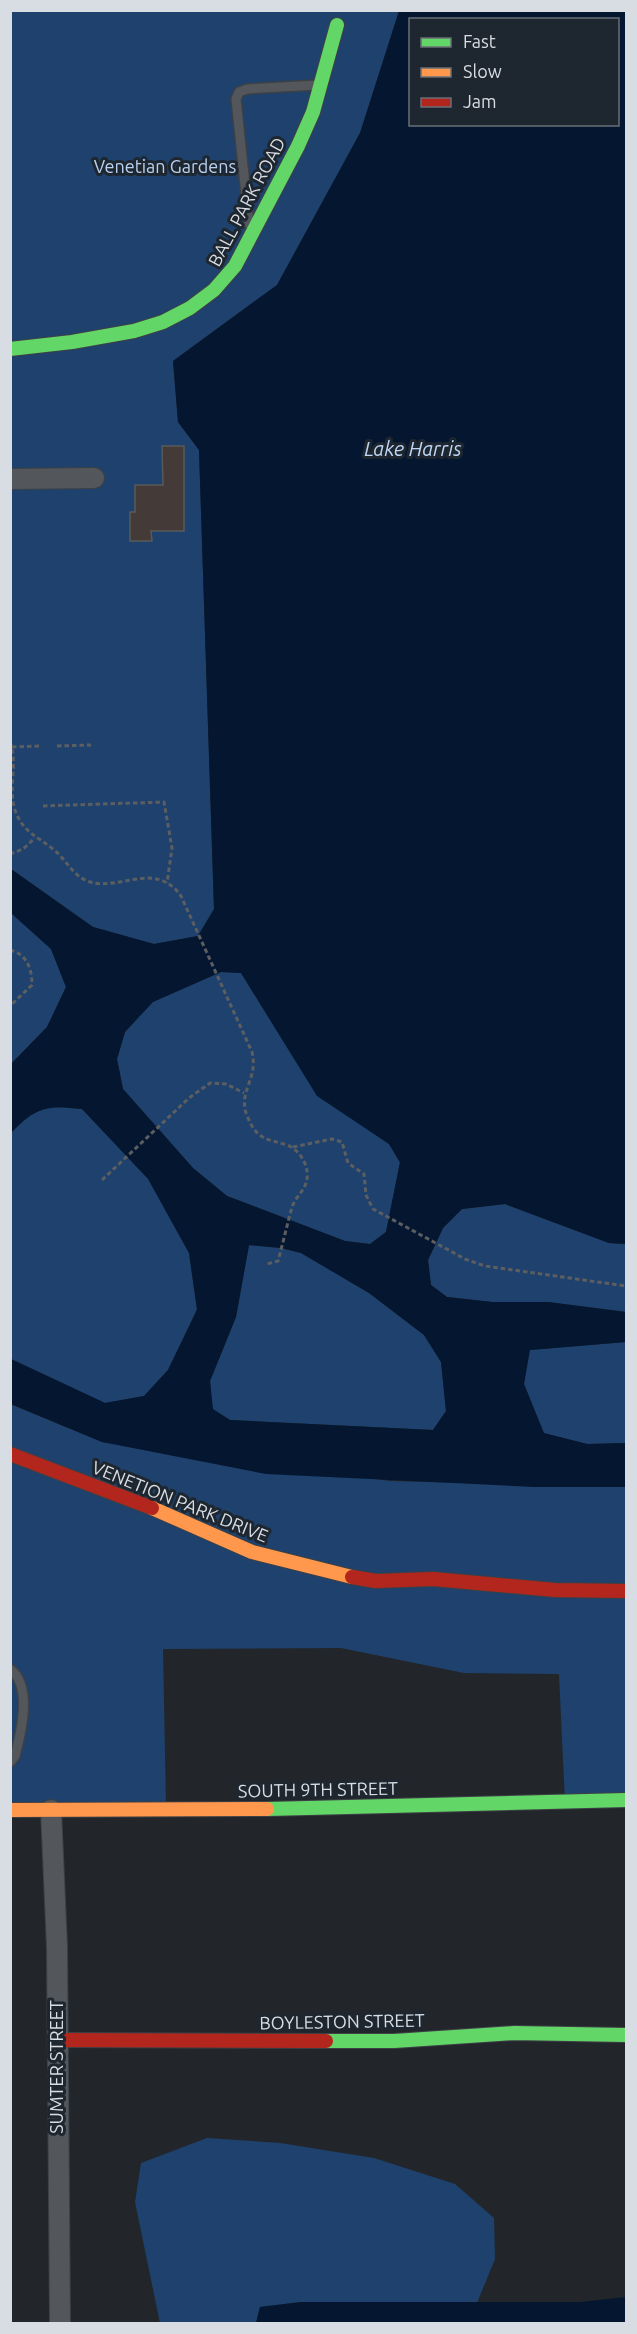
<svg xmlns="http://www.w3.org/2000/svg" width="637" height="2334" font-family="Ubuntu,sans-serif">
<rect width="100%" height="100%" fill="#22262b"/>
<g fill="#1e426d">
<polygon points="10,11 399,11 360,133 277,285 173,361 178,422 199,450 214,909 198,936 154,944 93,927 11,869"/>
<polygon points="11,913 51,949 66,987 47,1027 11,1064"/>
<polygon points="221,972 241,973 317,1095 389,1144 400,1163 386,1232 370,1244 345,1241 227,1196 193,1168 123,1089 117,1059 125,1032 152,1002"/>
<polygon points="52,1106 82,1109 148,1178 189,1253 197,1309 168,1370 144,1396 105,1403 11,1359 11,1133 27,1116"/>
<polygon points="505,1204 609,1243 626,1244 626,1312 548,1302 492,1302 447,1297 431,1285 428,1260 443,1228 462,1209"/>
<polygon points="249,1245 281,1248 301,1253 369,1293 424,1335 441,1362 446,1411 433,1430 230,1420 212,1409 210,1381 236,1317"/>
<polygon points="626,1342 626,1443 587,1444 543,1433 524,1384 529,1350"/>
<polygon points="10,1404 102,1442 390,1481 626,1487 626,1800 565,1802 559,1674 464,1673 341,1648 163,1649 166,1806 11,1807"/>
<polygon points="207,2138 280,2143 374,2158 455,2184 494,2218 495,2259 477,2303 301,2302 260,2307 256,2323 160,2323 135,2202 141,2163"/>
</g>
<g fill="#051730" fill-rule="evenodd">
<path d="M399,11H626V1244L609,1243L505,1204L462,1209L443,1228L428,1260L431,1285L447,1297L492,1302H548L626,1312V1342L530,1350L524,1384L544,1433L587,1444L626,1443V1487H534L266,1474L102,1442L11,1404V1359L105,1403L144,1396L168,1370L197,1310L189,1253L148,1179L82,1109C46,1105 36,1107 11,1133V1064L47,1027L66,987L51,949L11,913V869L93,927L154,944L198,936L214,909L199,450L178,422L173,361L277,285L360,133ZM410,20H618V124H410ZM221,972L241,973L317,1096L389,1144L400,1162L386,1232L370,1244L345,1241L227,1196L193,1168L123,1089L117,1059L125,1032L153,1002ZM249,1245L281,1248L301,1253L369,1293L424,1335L441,1362L446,1411L433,1430L230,1420L213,1409L210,1381L236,1317Z"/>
<polygon points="626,2297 626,2323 256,2323 260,2307 301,2302 580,2302"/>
</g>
<polygon fill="#443a38" stroke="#5a595a" stroke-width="1.5" points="162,446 184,446 184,531 151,531 152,541 130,541 130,512 135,512 135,485 163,485"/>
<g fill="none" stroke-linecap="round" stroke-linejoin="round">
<g stroke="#3d4045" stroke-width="12">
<g id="lane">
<polyline points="249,224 236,99 239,92 247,89 317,85"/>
<path d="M10,1669C33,1686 21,1733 15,1756L10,1762"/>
</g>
</g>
<g stroke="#3d4045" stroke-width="22">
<g id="street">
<polyline points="10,479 94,478"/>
<polyline points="51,1810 57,1947 60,2324"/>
</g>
</g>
<g stroke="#3d4045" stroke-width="16">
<g id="fast">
<polyline points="10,349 72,342 134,331 163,322 190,308 214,290 235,266 298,146 313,112 337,25"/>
<polyline points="267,1809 626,1800"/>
<polyline points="326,2041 394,2041 514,2033 626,2035"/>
</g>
</g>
<g stroke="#3d4045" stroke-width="16">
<g id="slow">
<polyline points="152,1508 252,1552 352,1577"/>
<polyline points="10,1810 267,1809"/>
</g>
</g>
<g stroke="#3d4045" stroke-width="16">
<g id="jam">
<polyline points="10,1454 152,1508"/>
<polyline points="352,1577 376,1581 433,1579 555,1590 626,1591"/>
<polyline points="58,2040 326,2041"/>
</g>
</g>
<g stroke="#5c5e61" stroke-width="3" stroke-dasharray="4.5 3" stroke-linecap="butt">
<path d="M10,742C19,765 6,792 17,815C25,833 38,837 53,849C67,860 72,876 90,882C121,891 155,860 181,896L252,1052C259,1080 236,1092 248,1118C257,1140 268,1139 287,1145C301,1150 311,1169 306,1183C303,1192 295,1198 292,1207C287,1225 283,1243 278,1261L267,1264"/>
<polyline points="57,746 91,745"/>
<polyline points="12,747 39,746"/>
<polyline points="43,806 164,802 172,848 167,883"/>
<polyline points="10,854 23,849 35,838"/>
<path d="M10,950C27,954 32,969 32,985L10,1006"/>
<polyline points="293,1147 332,1139 342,1142 348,1163 364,1174 366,1195 373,1209 465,1259 485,1266 626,1286"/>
<polyline points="102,1180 189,1098 210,1083 226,1084 244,1093"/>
</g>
<use href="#lane" stroke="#53575b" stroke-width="9"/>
<use href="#street" stroke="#53575b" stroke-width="20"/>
<use href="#fast" stroke="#63d668" stroke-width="14"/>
<use href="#slow" stroke="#ff974d" stroke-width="14"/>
<use href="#jam" stroke="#b3261e" stroke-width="14"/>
</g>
<g text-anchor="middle" stroke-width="6" stroke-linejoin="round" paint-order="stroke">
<g font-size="18" fill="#b8d1f2" stroke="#1e262f">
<text x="165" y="173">Venetian Gardens</text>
</g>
<g font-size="18" fill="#d8dde4" stroke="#1e262f">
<text transform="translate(247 202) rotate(-62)" y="6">BALL PARK ROAD</text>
<text transform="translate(180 1502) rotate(22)" y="6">VENETION PARK DRIVE</text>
<text transform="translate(318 1790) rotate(-1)" y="6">SOUTH 9TH STREET</text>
<text transform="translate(342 2022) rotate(-1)" y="6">BOYLESTON STREET</text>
<text transform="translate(57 2067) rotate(-90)" y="6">SUMTER STREET</text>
</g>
<g font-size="20" font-style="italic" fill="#bed7f7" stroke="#1e262f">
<text x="413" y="456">Lake Harris</text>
</g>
</g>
<rect width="637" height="2334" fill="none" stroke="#d8dde4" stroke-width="24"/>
<rect x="409" y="18" width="210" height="108" fill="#1e262f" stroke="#686f77" stroke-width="1.5"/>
<rect x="421" y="38" width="30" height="9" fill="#63d668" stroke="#686f77" stroke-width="1.5"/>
<text x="463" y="48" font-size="18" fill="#d8dde4">Fast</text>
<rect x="421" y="68" width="30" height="9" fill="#ff974d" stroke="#686f77" stroke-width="1.5"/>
<text x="463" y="78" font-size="18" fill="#d8dde4">Slow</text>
<rect x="421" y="98" width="30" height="9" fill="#b3261e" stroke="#686f77" stroke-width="1.5"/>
<text x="463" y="108" font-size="18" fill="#d8dde4">Jam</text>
</svg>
